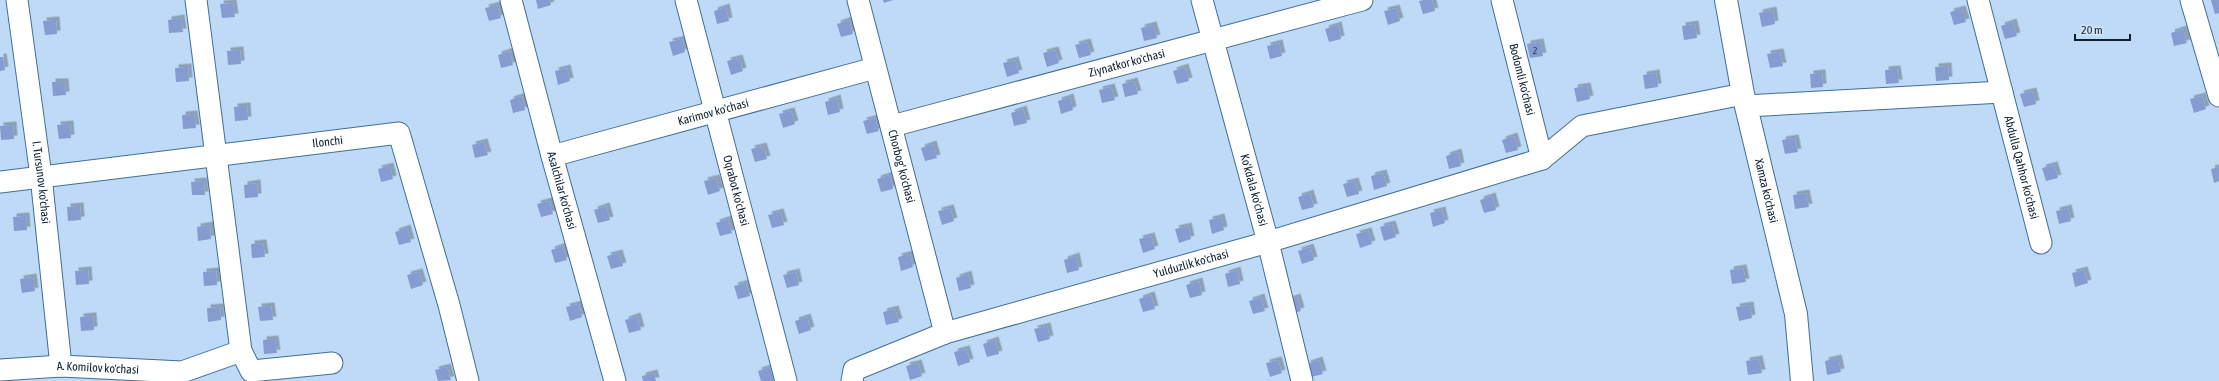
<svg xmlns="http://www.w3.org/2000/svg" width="2219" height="381" font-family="'Asap Condensed',sans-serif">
<defs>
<filter id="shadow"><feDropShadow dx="3.5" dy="-3.5" stdDeviation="0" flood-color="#0004"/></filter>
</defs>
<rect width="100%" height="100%" fill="#bedaf7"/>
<g fill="#869bd0" filter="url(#shadow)">
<polygon points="536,0 549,0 551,5 538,9"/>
<polygon points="883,0 893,0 884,3"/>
<polygon points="1424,0 1432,0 1435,11 1423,14 1419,1"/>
<polygon points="2211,0 2219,0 2219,13 2215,14"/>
<polygon points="233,3 235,17 222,18 220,4"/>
<polygon points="497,5 501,18 489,21 485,8"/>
<polygon points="726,7 729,21 717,24 714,11"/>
<polygon points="1396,8 1400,21 1388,25 1384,11"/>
<polygon points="1962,9 1966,22 1954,25 1950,12"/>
<polygon points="1773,10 1775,24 1762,27 1759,13"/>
<polygon points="181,18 183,32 169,33 168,20"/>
<polygon points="56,20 57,34 45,35 43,21"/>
<polygon points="849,20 853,34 841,37 837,24"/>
<polygon points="2013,22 2017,36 2005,39 2001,26"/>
<polygon points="1695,24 1697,38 1684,40 1682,26"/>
<polygon points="1153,25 1157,38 1144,41 1141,28"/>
<polygon points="1338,25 1341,39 1329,42 1325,29"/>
<polygon points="2183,29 2187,43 2174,46 2171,33"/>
<polygon points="682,39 685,52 673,56 669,42"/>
<polygon points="1087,42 1091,55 1079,58 1075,45"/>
<polygon points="1540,42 1543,56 1530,58 1527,44"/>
<polygon points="1279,43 1282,56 1270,59 1267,46"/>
<polygon points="240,50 241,64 228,65 227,51"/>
<polygon points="1055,50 1059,63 1047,67 1043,53"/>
<polygon points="510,51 513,65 501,68 498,55"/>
<polygon points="1780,52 1783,66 1770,68 1767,54"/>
<polygon points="0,57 3,57 5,70 0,71"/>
<polygon points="739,58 743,71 731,75 727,61"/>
<polygon points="1015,60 1019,73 1007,77 1003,63"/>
<polygon points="1948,66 1949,80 1936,81 1935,67"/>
<polygon points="188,67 189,81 176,82 175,68"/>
<polygon points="1185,67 1189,81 1177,84 1173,71"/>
<polygon points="567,68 570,81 558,85 555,71"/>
<polygon points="1897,69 1899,83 1886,84 1885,70"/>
<polygon points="1656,73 1658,87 1645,89 1643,75"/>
<polygon points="1822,73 1823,87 1811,88 1810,74"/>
<polygon points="1134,81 1138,94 1125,97 1122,84"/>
<polygon points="52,82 65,82 66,95 53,96"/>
<polygon points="1587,86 1590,99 1577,102 1574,88"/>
<polygon points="1111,87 1115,100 1102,103 1099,90"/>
<polygon points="2033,91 2036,104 2024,107 2020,94"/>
<polygon points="522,96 525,110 513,113 510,100"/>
<polygon points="2202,96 2206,109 2194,113 2190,99"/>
<polygon points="1070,97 1073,110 1061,114 1058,101"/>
<polygon points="837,98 840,112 828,115 825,102"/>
<polygon points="247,106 248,120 235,121 234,107"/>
<polygon points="1023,109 1027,123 1014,126 1011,113"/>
<polygon points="791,111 795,124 783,128 779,114"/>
<polygon points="194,114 196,128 183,129 182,115"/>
<polygon points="875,118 879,131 867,134 863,121"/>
<polygon points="70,124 71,138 59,139 57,125"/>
<polygon points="13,125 14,139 1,140 0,126"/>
<polygon points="1514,136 1518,150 1506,153 1502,140"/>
<polygon points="1795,138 1798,152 1785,154 1782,140"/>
<polygon points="484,142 488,155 475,158 472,145"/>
<polygon points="933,144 937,158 925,161 921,148"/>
<polygon points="763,146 767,159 755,162 751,149"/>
<polygon points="1458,152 1461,166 1449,169 1446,156"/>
<polygon points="2054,165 2058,178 2046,181 2042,168"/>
<polygon points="390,166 393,179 381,182 378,169"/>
<polygon points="2219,167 2219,181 2214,183 2211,169"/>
<polygon points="1383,173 1387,186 1374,190 1371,176"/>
<polygon points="890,175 893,189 881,192 877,179"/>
<polygon points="716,178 720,191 708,195 704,181"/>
<polygon points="204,181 205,195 192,195 191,182"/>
<polygon points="1355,181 1359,194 1347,197 1343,184"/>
<polygon points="257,183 258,197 245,198 244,185"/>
<polygon points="1310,193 1314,207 1302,210 1298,197"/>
<polygon points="1806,193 1809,207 1795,209 1793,195"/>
<polygon points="1492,196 1496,210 1484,213 1480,200"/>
<polygon points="549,201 553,214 541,217 537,204"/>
<polygon points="80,206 81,220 68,221 67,207"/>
<polygon points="606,206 610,220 598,223 594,210"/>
<polygon points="950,208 954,221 942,225 938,211"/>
<polygon points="2068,208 2071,221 2059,224 2056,211"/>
<polygon points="1442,210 1445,223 1433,227 1430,213"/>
<polygon points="780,212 784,225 772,228 768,215"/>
<polygon points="26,216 27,230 14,231 13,217"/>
<polygon points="1221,217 1224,230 1212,234 1209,220"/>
<polygon points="728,219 732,233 720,236 716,223"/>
<polygon points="1392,224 1396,237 1384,241 1380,227"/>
<polygon points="210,225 211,239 198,241 197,227"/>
<polygon points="1188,226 1191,239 1179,243 1175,229"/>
<polygon points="407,228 411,242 399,245 395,232"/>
<polygon points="1368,231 1372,244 1360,248 1356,234"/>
<polygon points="1151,236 1155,249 1143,253 1139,239"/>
<polygon points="263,243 265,257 252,258 251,244"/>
<polygon points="563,246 567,260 555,263 551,250"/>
<polygon points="1310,247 1314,260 1302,264 1298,251"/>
<polygon points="619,253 623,266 611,269 607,256"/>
<polygon points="910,254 913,267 901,271 898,257"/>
<polygon points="1076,256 1079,270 1067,273 1064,260"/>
<polygon points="1743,268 1746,282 1732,284 1730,270"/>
<polygon points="88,270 89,284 76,285 75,271"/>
<polygon points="1237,270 1240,284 1228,287 1225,274"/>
<polygon points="2084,270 2088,283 2075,287 2072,273"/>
<polygon points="216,271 217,285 204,286 203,272"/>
<polygon points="419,272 423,285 411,289 407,275"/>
<polygon points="796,272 799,285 787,288 783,275"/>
<polygon points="968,274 971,288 959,291 956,278"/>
<polygon points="33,277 35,291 22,293 20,279"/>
<polygon points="1199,281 1202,295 1190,298 1186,285"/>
<polygon points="746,283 750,296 738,299 734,286"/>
<polygon points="1151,295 1155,309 1143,312 1139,299"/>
<polygon points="1261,297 1265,311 1253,314 1249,301"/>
<polygon points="1297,297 1301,311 1289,314 1285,301"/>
<polygon points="579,304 582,317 570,321 566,307"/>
<polygon points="1750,305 1752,318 1739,321 1736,307"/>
<polygon points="271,306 273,320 260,321 258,307"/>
<polygon points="220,307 221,320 208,322 207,308"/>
<polygon points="895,309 899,322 886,325 883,312"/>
<polygon points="93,316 94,330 81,331 80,317"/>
<polygon points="637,316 641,330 629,333 625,320"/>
<polygon points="807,317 811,330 799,334 795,321"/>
<polygon points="1047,326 1050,339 1038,342 1034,329"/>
<polygon points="275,339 277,353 264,354 263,340"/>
<polygon points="995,340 999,354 987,357 983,344"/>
<polygon points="966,349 970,362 958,366 954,352"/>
<polygon points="1838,358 1841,372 1827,375 1825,361"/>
<polygon points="1759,359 1762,373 1748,375 1746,361"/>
<polygon points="1278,360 1282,373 1270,377 1266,363"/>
<polygon points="1319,360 1323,374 1311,377 1307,364"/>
<polygon points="918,363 922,376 910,380 906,366"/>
<polygon points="447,367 451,380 438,381 435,370"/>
<polygon points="770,367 774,381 761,381 758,371"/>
<polygon points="654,373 656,381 643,381 642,376"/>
</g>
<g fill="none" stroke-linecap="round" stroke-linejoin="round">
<g stroke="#416e98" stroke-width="23">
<g id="street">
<path id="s1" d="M17,0L41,176L61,366"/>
<polyline points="196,0 241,351 251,371 332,363"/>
<path id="s2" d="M511,0L552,156L615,381"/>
<path id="s3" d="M686,0L786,381"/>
<path id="s4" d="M858,0L945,333"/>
<path id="s5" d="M1202,0L1268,242L1302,381"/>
<path id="s6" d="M1502,0L1542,159"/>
<path id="s7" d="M1978,0L2041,243"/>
<polyline points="2191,0 2219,96"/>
<polyline points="1746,106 2002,92"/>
<path id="s8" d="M892,126L1362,0"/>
<path id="s9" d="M552,156L875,68"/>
<path id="s10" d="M0,182L399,133L449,305L468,381"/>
<path id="s11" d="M0,370L61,366L182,372L241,351"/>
<path id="s12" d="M852,381L854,370L945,333L1268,242L1542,159L1582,126L1743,94"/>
</g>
</g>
<g stroke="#416e98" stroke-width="24">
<g id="secondary">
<path id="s13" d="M1726,0L1743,94L1796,314L1802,381"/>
</g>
</g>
<use href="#street" stroke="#fff" stroke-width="21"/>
<use href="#secondary" stroke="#fff" stroke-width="22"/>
</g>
<g text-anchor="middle" stroke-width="3.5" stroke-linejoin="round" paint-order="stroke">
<g font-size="10" fill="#2b3e58">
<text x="1535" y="54">2</text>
</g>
<g font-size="12" fill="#0d1f30" stroke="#d3e6f9">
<text dy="4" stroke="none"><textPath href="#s8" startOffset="243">Ziynatkor ko'chasi</textPath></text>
<text dy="4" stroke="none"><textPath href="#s6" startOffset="82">Bodomli ko'chasi</textPath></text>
<text dy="4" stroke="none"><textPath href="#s9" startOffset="167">Karimov ko'chasi</textPath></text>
<text dy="4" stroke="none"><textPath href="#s10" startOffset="330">Ilonchi</textPath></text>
<text dy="4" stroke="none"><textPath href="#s4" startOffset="172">Chorbog' ko'chasi</textPath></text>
<text dy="4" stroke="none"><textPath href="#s7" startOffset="173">Abdulla Qahhor ko'chasi</textPath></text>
<text dy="4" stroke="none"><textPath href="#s1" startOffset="184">I. Tursunov ko'chasi</textPath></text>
<text dy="4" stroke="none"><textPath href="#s3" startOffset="197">Oqrabot ko'chasi</textPath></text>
<text dy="4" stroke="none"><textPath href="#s5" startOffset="197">Ko'kdala ko'chasi</textPath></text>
<text dy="4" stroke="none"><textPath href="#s13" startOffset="195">Xamza ko'chasi</textPath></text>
<text dy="4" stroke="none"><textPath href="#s2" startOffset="197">Asalchilar ko'chasi</textPath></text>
<text dy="4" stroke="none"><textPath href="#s12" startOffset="365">Yulduzlik ko'chasi</textPath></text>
<text dy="4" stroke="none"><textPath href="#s11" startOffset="98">A. Komilov ko'chasi</textPath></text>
</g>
</g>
<path d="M2075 34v6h55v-6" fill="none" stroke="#0d1f30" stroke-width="2"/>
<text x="2081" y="34" font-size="12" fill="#0d1f30" stroke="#d3e6f9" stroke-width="3" paint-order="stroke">20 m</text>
</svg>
